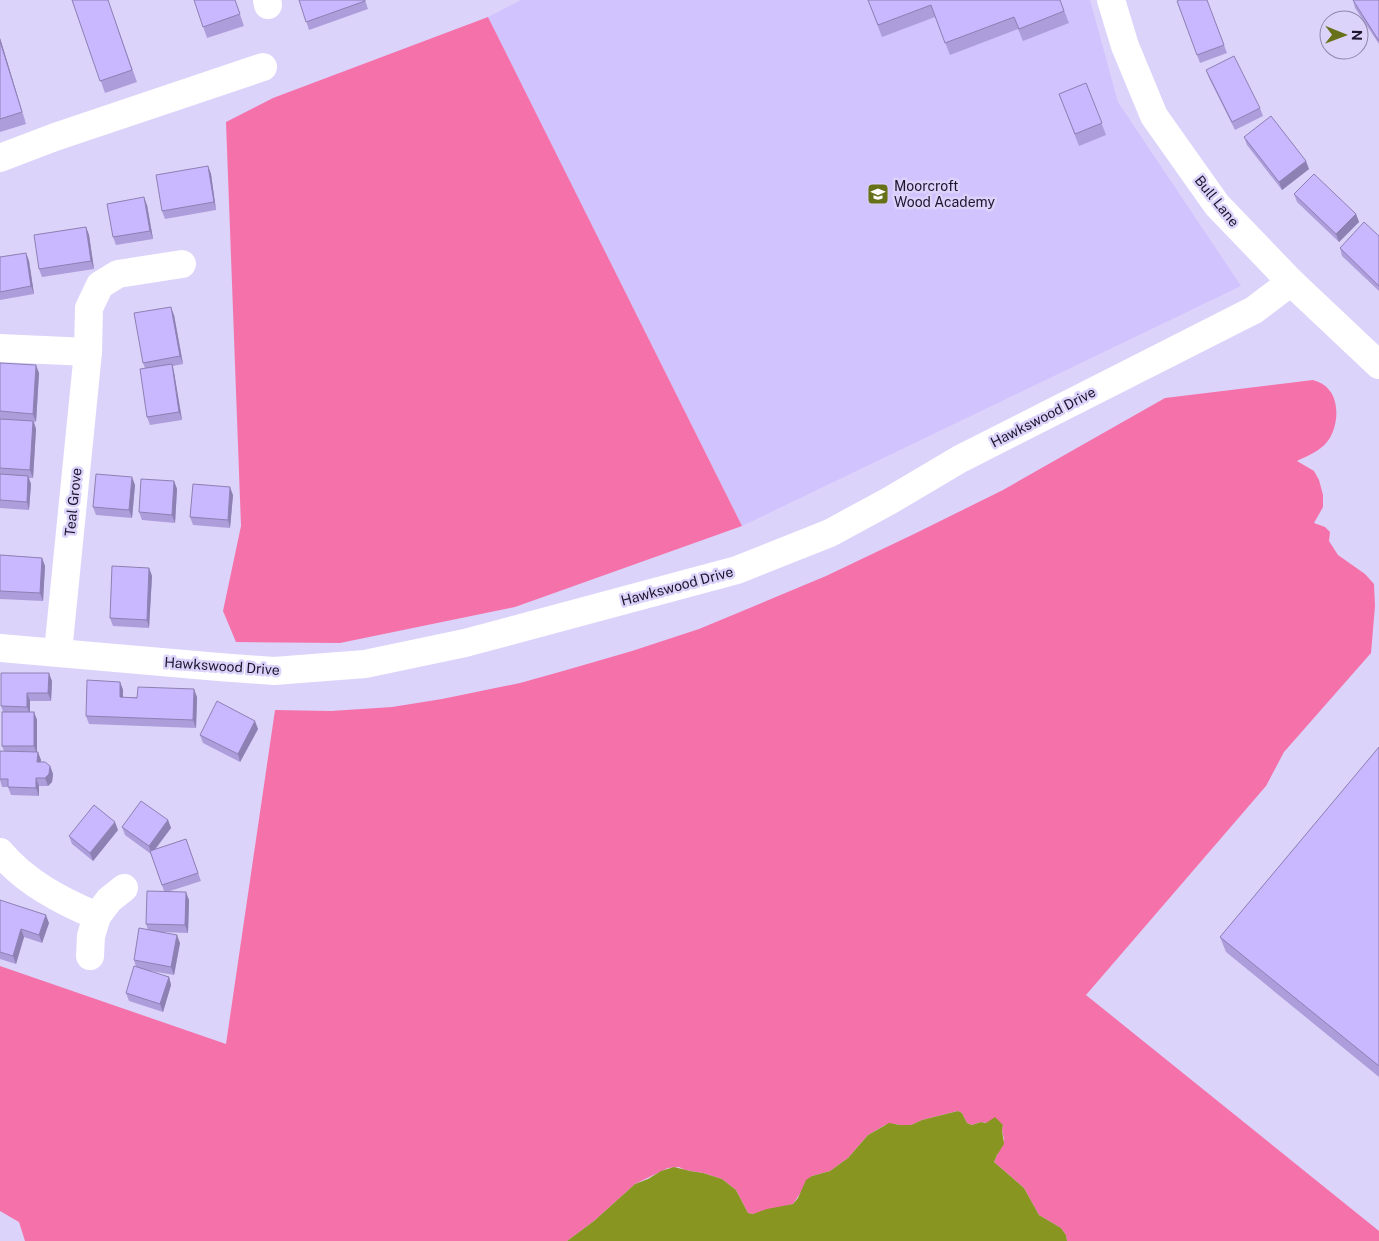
<svg xmlns="http://www.w3.org/2000/svg" width="1379" height="1241" font-family="'Public Sans',sans-serif">
<rect width="100%" height="100%" fill="#dcd3fb"/>
<polygon fill="#d1c3fe" points="521,0 1090,0 1118,102 1241,286 742,526 488,17"/>
<g fill="#f472a9">
<polygon points="488,17 742,526 515,607 340,643 236,642 223,611 241,526 226,122 273,98"/>
<path d="M1313,380C1317,381 1321,383 1324,385C1341,397 1339,427 1327,442C1320,451 1307,456 1297,461L1314,471L1319,480L1323,495V507L1314,523L1325,527L1330,532L1329,541L1338,555L1365,574L1374,584L1375,606L1371,653L1284,752L1266,786L1086,995L1379,1231V1241H1067L1066,1235L1061,1228L1039,1215L1024,1188L994,1162L1004,1139L1002,1130L1003,1125L981,1122L972,1125L967,1123L962,1113L958,1111L922,1120L911,1125H900L895,1124L885,1125L868,1135L848,1158L830,1171L812,1176L793,1204L753,1214L748,1213L736,1190L722,1179L703,1173L685,1170L679,1167L668,1168L635,1184L594,1221L567,1241H25L19,1222L0,1211V966L226,1044L275,710L331,711L392,707L442,699L520,683L563,671L632,651L699,629L740,612L826,576L914,534L1003,490L1165,398Z"/>
</g>
<polygon fill="#899521" points="958,1111 962,1113 967,1123 972,1125 981,1122 986,1123 995,1117 1003,1125 1002,1130 1004,1144 997,1155 994,1162 1024,1188 1039,1215 1061,1228 1066,1235 1067,1241 567,1241 594,1221 635,1184 648,1179 661,1171 674,1167 690,1171 703,1173 722,1179 736,1190 748,1213 753,1214 767,1209 793,1204 798,1198 806,1180 812,1176 830,1171 848,1158 868,1135 889,1123 900,1125 911,1125 922,1120"/>
<g fill="none" stroke-linecap="round" stroke-linejoin="round">
<g stroke="#fff" stroke-width="28">
<polyline points="267,0 268,5"/>
<polyline points="1111,0 1125,46 1154,116 1217,205 1291,282 1379,365"/>
<polyline points="0,158 55,137 263,67"/>
<polyline points="0,348 88,352"/>
<polyline points="0,648 219,667 274,671 365,664 465,643 737,570 830,533 889,501 960,459 1254,310 1291,282"/>
<polyline points="58,652 88,352 89,308 100,285 118,274 182,264"/>
<path d="M0,852C25,882 61,901 97,916L91,936L90,956"/>
<polyline points="97,916 109,900 124,888"/>
</g>
</g>
<g fill="#ad9ddb">
<polygon points="72,0 108,0 137,82 105,93"/>
<polygon points="194,0 235,0 244,26 207,38"/>
<polygon points="299,0 365,0 368,9 309,30"/>
<polygon points="868,0 1060,0 1069,23 1023,41 1018,29 950,55 935,17 882,37"/>
<polygon points="1207,0 1227,53 1200,63 1177,1"/>
<polygon points="1353,0 1379,0 1379,44 1355,8"/>
<polygon points="0,38 26,124 0,132"/>
<polygon points="1206,70 1260,108 1263,116 1235,130 1209,78"/>
<polygon points="1086,83 1106,135 1079,146 1059,94"/>
<polygon points="1244,137 1309,169 1282,190 1247,145"/>
<polygon points="208,166 211,174 216,210 165,219 162,211"/>
<polygon points="1294,194 1356,214 1359,222 1339,242 1297,202"/>
<polygon points="147,205 153,239 116,245 113,237"/>
<polygon points="86,227 89,235 94,269 42,277 39,269"/>
<polygon points="1379,236 1379,291 1342,256 1340,248"/>
<polygon points="26,253 29,261 34,294 0,300 0,257"/>
<polygon points="174,315 183,364 173,366 182,420 150,425 147,417 145,368 143,363"/>
<polygon points="0,363 39,373 36,422 34,421 36,429 33,478 29,478 31,484 29,510 0,508"/>
<polygon points="174,481 177,489 175,523 142,520 139,512"/>
<polygon points="135,485 132,518 96,515 93,507"/>
<polygon points="233,495 230,528 193,525 190,517"/>
<polygon points="0,555 42,558 45,566 43,601 0,599"/>
<polygon points="149,568 152,576 149,628 113,626 110,618"/>
<polygon points="52,681 51,701 30,701 30,712 34,712 37,720 37,752 41,760 40,762 50,766 53,774 52,782 48,786 39,786 39,796 11,795 8,787 2,787 0,780 0,751 4,751 2,746 3,712 1,706"/>
<polygon points="120,682 123,690 123,697 197,697 196,728 89,724 86,716"/>
<polygon points="258,729 240,762 203,743 200,735"/>
<polygon points="1379,747 1379,1077 1226,952 1220,937"/>
<polygon points="168,820 171,828 155,850 186,839 201,881 170,891 189,900 188,933 161,932 180,943 174,975 145,970 169,977 171,985 163,1012 129,1001 126,993 136,967 134,960 148,930 146,924 164,891 151,854 125,835 122,827"/>
<polygon points="118,830 93,861 72,844 69,836"/>
<polygon points="0,900 49,923 42,943 24,937 16,964 0,959"/>
</g>
<g fill="#8d80b2">
<polygon points="0,38 26,124 0,41"/>
<polygon points="1306,161 1309,169 1282,190 1279,182"/>
<polygon points="208,166 211,174 216,210 214,202"/>
<polygon points="144,197 147,205 153,239 150,231"/>
<polygon points="1356,214 1359,222 1339,242 1336,234"/>
<polygon points="86,227 89,235 94,269 91,261"/>
<polygon points="26,253 29,261 34,294 31,286"/>
<polygon points="171,307 174,315 183,364 180,356"/>
<polygon points="172,364 174,372 182,420 179,412"/>
<polygon points="36,365 39,373 36,422 33,414"/>
<polygon points="33,421 36,429 33,478 30,470"/>
<polygon points="28,476 31,484 29,510 27,502"/>
<polygon points="132,477 135,485 132,518 129,510"/>
<polygon points="174,481 177,489 175,523 172,515"/>
<polygon points="230,487 233,495 230,528 228,520"/>
<polygon points="42,558 45,566 43,601 40,593"/>
<polygon points="149,568 152,576 149,628 147,620"/>
<polygon points="49,673 52,681 51,701 48,693"/>
<polygon points="120,682 123,690 123,705 120,697"/>
<polygon points="194,689 197,697 196,728 193,720"/>
<polygon points="27,693 30,701 30,715 27,707"/>
<polygon points="34,712 37,720 37,754 34,746"/>
<polygon points="255,721 258,729 240,762 238,754"/>
<polygon points="38,752 41,760 40,770 37,762"/>
<polygon points="50,766 53,774 52,782 48,786 45,778"/>
<polygon points="36,778 39,786 39,796 36,788"/>
<polygon points="168,820 171,828 151,854 149,846"/>
<polygon points="115,822 118,830 93,861 90,853"/>
<polygon points="186,892 189,900 188,933 185,925"/>
<polygon points="46,915 49,923 42,943 39,935"/>
<polygon points="21,929 24,937 16,964 13,956"/>
<polygon points="177,935 180,943 174,975 171,967"/>
<polygon points="169,977 171,985 163,1012 160,1004"/>
</g>
<g fill="#c9b7ff" stroke="#8d80b2">
<polygon points="72,0 108,0 132,70 100,81"/>
<polygon points="194,0 235,0 240,14 203,27"/>
<polygon points="299,0 365,0 365,1 306,22"/>
<polygon points="868,0 1060,0 1064,11 1019,29 1014,17 945,43 931,5 878,25"/>
<polygon points="1179,0 1207,0 1224,45 1197,55 1177,1"/>
<polygon points="1353,0 1379,0 1379,41"/>
<polygon points="0,41 22,112 0,119"/>
<polygon points="1234,56 1260,108 1232,122 1206,70"/>
<polygon points="1086,83 1102,123 1075,134 1059,94"/>
<polygon points="1271,116 1306,161 1279,182 1244,137"/>
<polygon points="208,166 214,202 162,211 156,175"/>
<polygon points="1314,174 1356,214 1336,234 1294,194"/>
<polygon points="144,197 150,231 113,237 107,204"/>
<polygon points="1364,222 1379,236 1379,286 1340,248"/>
<polygon points="86,227 91,261 39,269 34,235"/>
<polygon points="26,253 31,286 0,292 0,257"/>
<polygon points="171,307 180,356 143,363 134,313"/>
<polygon points="0,363 36,365 33,414 0,411"/>
<polygon points="172,364 179,412 147,417 140,369"/>
<polygon points="0,419 33,421 30,470 0,468"/>
<polygon points="0,474 28,476 27,502 0,500"/>
<polygon points="96,474 132,477 129,510 93,507"/>
<polygon points="141,479 174,481 172,515 139,512"/>
<polygon points="193,484 230,487 228,520 190,517"/>
<polygon points="0,555 42,558 40,593 0,591"/>
<polygon points="112,566 149,568 147,620 110,618"/>
<polygon points="1,673 49,673 48,693 27,693 27,707 1,706"/>
<polygon points="87,680 120,682 120,697 137,698 138,687 194,689 193,720 86,716"/>
<polygon points="217,701 255,721 238,754 200,735"/>
<rect x="2" y="712" width="32" height="34"/>
<polygon points="1379,747 1379,1066 1220,937"/>
<polygon points="0,751 38,752 37,762 45,762 50,766 49,774 45,778 36,778 36,788 8,787 8,779 0,779"/>
<polygon points="141,801 168,820 149,846 122,827"/>
<polygon points="94,805 115,822 90,853 69,836"/>
<polygon points="186,839 198,873 162,885 150,851"/>
<polygon points="147,891 186,892 185,925 146,924"/>
<polygon points="0,900 46,915 39,935 21,929 13,956 0,952"/>
<polygon points="139,928 177,935 171,967 134,960"/>
<polygon points="134,966 169,977 160,1004 126,993"/>
</g>
<defs>
<g id="school-square" transform="scale(1.125)"><rect x="-9" y="-9" width="18" height="18" rx="4" fill="#67711a" stroke="#dcd3fb"/><path d="M0-5L7-2L0 1L-7-2ZM-4 1L0 2.5L4 1V4Q0 6-4 4Z" fill="#fff"/></g>
</defs>
<g fill-rule="evenodd">
<use href="#school-square" x="878" y="194"/>
</g>
<g text-anchor="middle" stroke-width="5" stroke-linejoin="round" paint-order="stroke">
<g font-size="14" fill="#1c152d" stroke="#dcd3fb" text-anchor="start">
<text x="894" y="191">Moorcroft<tspan x="894" dy="16">Wood Academy</tspan></text>
</g>
<g font-size="14" fill="#1c152d" stroke="#dcd3fb">
<text transform="translate(1217 201) rotate(51)" y="5">Bull Lane</text>
<text transform="translate(1043 417) rotate(-27)" y="5">Hawkswood Drive</text>
<text transform="translate(73 502) rotate(-84)" y="5">Teal Grove</text>
<text transform="translate(677 586) rotate(-15)" y="5">Hawkswood Drive</text>
<text transform="translate(222 666) rotate(4)" y="5">Hawkswood Drive</text>
</g>
</g>
<g transform="translate(1344 35) rotate(91)"><circle r="24" fill="#dcd3fb" stroke="#8f87a9"/>
<path d="M0-4L9 19L0 12L-9 19Z" fill="#67711a"/>
<text y="-8" font-size="14" font-weight="bold" text-anchor="middle" fill="#1c152d">N</text>
</g>
</svg>
